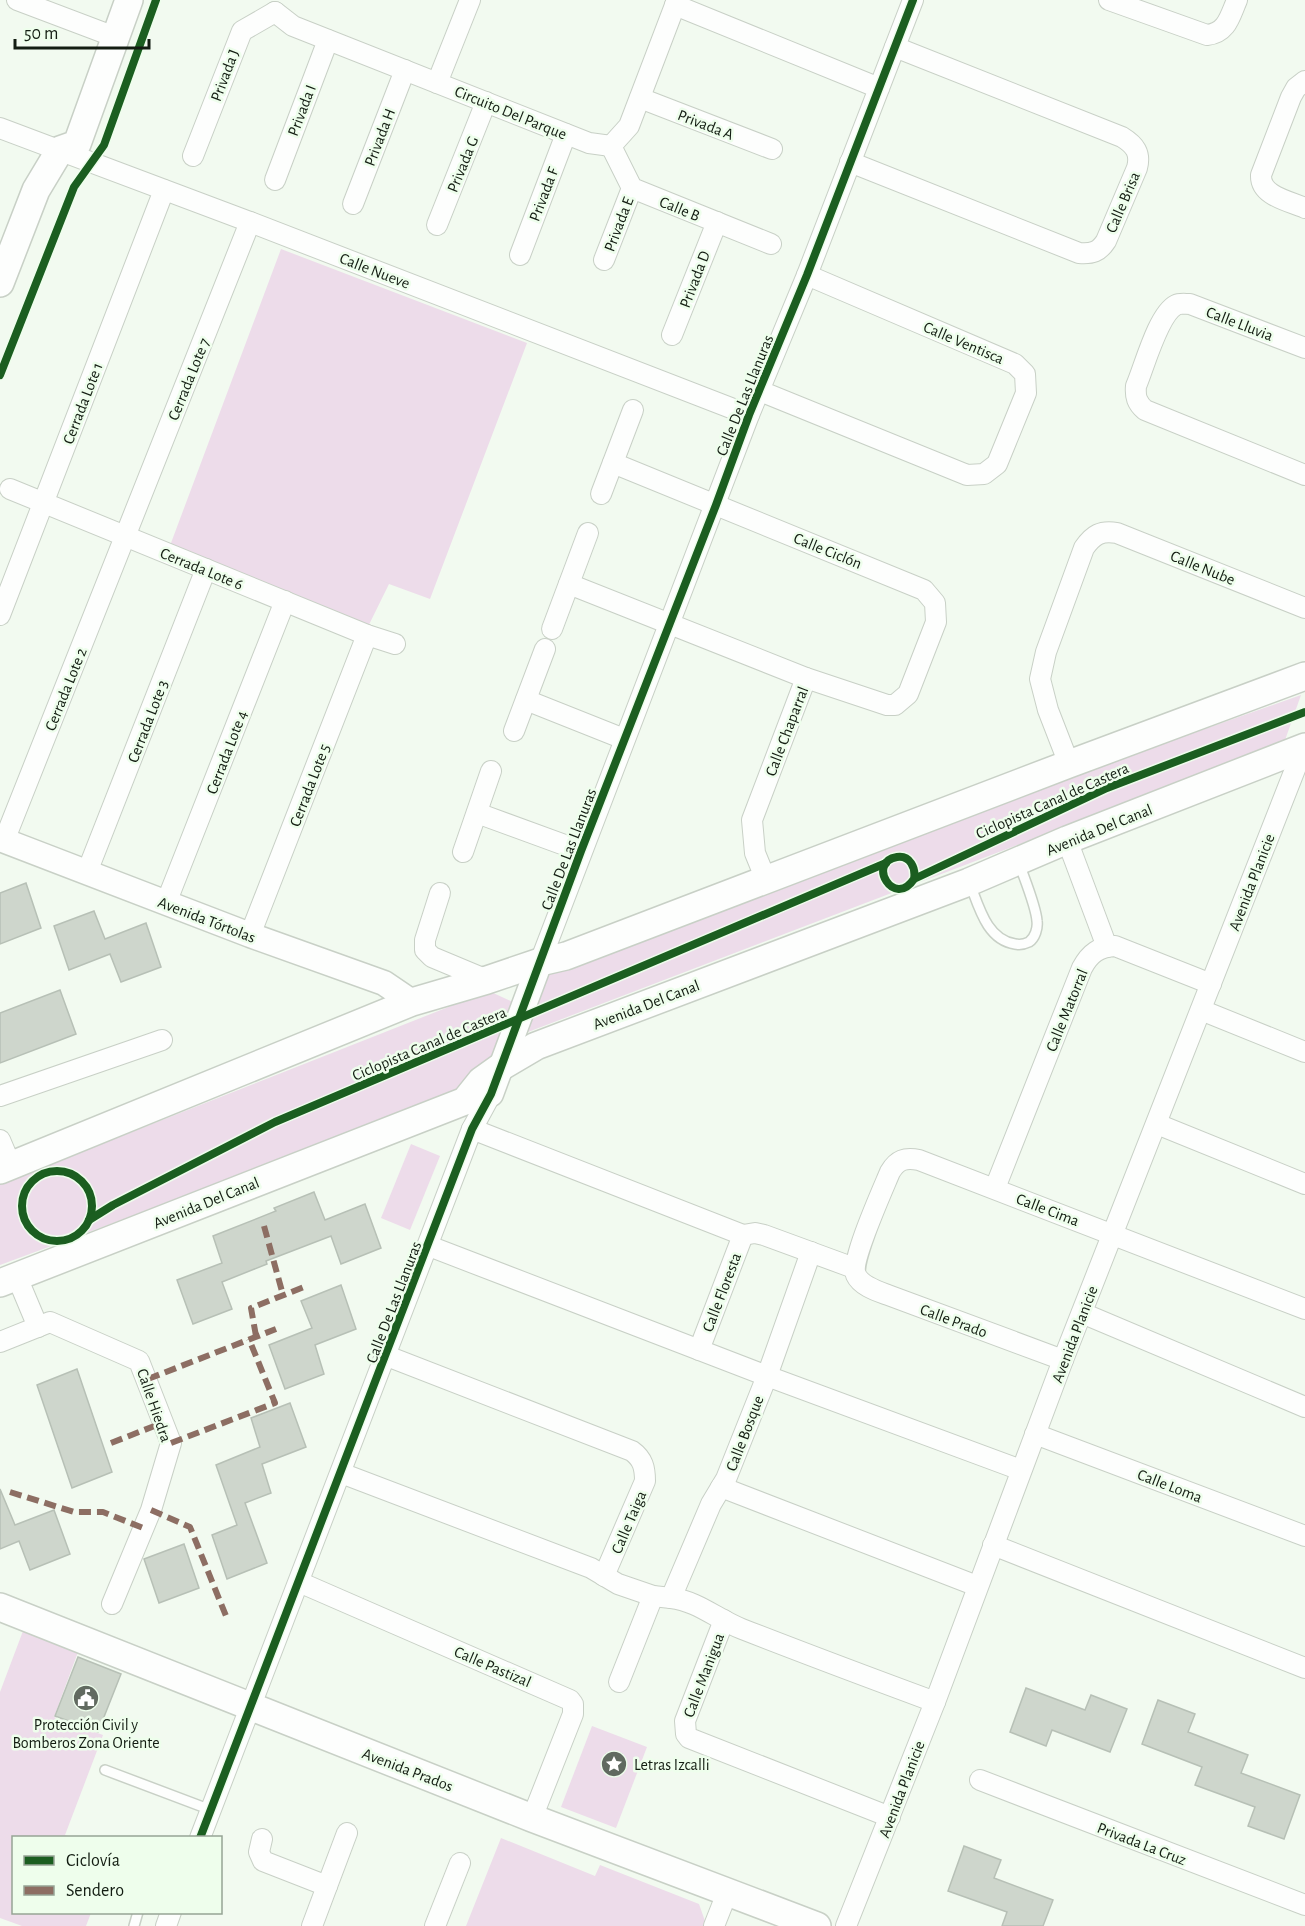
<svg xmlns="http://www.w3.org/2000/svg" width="1305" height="1926" font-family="'Alegreya Sans',sans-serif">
<rect width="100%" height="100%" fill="#f2faf0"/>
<g fill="#eddcea">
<polygon points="281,249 527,343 430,599 389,584 360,643 165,559"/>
<polygon points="1301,695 1284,743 528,1032 550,960"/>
<polygon points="489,991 515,1003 492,1058 456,1096 0,1265 0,1184"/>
<polygon points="411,1144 440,1156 410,1230 381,1218"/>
<polygon points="23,1631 78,1652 54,1717 103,1735 65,1835 71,1837 14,1838 14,1912 91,1913 86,1926 22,1926 0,1918 0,1692"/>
<polygon points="592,1726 647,1747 616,1828 561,1807"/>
<polygon points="501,1838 595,1876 600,1865 699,1904 705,1921 703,1926 466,1926"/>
</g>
<g fill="#ced6cc" stroke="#b7c0b6" stroke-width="1.5">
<polygon points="26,883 41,928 0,944 0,893"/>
<polygon points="94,911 105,939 146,923 161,967 121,982 110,954 69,970 54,926"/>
<polygon points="60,990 76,1034 0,1063 0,1013"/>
<polygon points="314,1192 325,1220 365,1204 381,1248 341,1264 331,1236 266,1261 267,1264 222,1282 232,1309 193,1324 177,1280 222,1263 213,1236 276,1211 274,1208"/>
<polygon points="341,1285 356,1329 315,1345 324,1374 285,1389 269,1345 312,1328 301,1301"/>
<polygon points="77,1369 112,1472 72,1488 37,1385"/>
<polygon points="290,1403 306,1447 262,1464 271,1493 245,1503 267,1563 227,1579 212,1535 237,1525 216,1465 260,1447 251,1418"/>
<polygon points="0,1489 15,1525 54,1510 70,1554 30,1570 19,1541 0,1549"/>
<polygon points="184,1544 199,1588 159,1603 144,1559"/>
<polygon points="78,1657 121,1674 98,1732 55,1716"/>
<polygon points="1026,1688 1085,1710 1091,1695 1127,1709 1110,1752 1052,1730 1046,1746 1010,1732"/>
<polygon points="1158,1700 1195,1714 1188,1732 1248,1755 1241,1773 1300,1795 1284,1839 1248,1826 1255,1807 1195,1785 1202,1767 1142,1744"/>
<polygon points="964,1846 1001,1860 994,1878 1053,1900 1043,1926 1002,1926 1007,1912 948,1891"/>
</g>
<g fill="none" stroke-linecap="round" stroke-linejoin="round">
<g stroke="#c8d0c6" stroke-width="12">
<g id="service">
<path d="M970,884C979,907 987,940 1015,944C1020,945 1025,944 1029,942C1035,938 1038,928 1037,921C1036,906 1024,878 1019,863"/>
<polyline points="105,1770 211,1810"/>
<polyline points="134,1926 138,1912"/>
</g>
</g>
<g stroke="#c8d0c6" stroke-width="22">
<g id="minor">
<polyline points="17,0 115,37"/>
<path d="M1109,0L1207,35C1227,33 1230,16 1237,0"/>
<polyline points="675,5 879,88"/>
<polyline points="275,12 293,26 589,143 611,146"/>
<path d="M1305,81L1296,88L1291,97L1261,175C1260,196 1289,201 1305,208"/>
<polyline points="437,83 470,0"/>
<polyline points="640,98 772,149"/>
<polyline points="0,128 250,222 749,415"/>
<polyline points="611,146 632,188 771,244"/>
<polyline points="611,146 629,126 677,0"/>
<polyline points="193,156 242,31 275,12"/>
<path d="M850,162L1079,253C1092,254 1099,252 1106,241L1137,168C1141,153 1135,145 1122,137L895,47"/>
<polyline points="275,180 328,40"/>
<polyline points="353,204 405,70"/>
<polyline points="437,225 486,102"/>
<polyline points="520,255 566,134"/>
<polyline points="604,260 632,188"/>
<polyline points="672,335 717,222"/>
<path d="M1305,348L1190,304C1185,304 1180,303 1176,305C1158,314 1144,368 1136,386C1135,397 1137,403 1145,410L1305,475"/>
<polyline points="760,391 967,475 984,474 997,464 1026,393 1025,374 1015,364 807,275"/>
<polyline points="10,489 367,635 395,644"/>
<polyline points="601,494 633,410"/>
<polyline points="569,584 806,678 887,705 895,705 908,694 936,622 935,603 924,590 613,463"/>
<polyline points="0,615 164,190"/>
<polyline points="552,629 588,533"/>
<polyline points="526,700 624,739"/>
<polyline points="514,731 545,649"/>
<path d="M1069,764L1048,710L1040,679L1046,652L1084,548C1093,535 1101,530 1117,533L1305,608"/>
<polyline points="477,813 581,851"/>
<polyline points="1067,840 1107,947"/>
<polyline points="4,841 250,222"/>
<polyline points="463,852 491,771"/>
<polyline points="87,872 206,569"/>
<polyline points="766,880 755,853 752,820 806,678"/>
<polyline points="440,893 425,940 425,950 432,957 487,980"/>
<polyline points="166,903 285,601"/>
<polyline points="250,935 367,635"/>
<polyline points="540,962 749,415 807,275 913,0"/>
<polyline points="1201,1010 1305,1052"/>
<polyline points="0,1096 162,1040"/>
<polyline points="1157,1124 1305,1184"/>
<polyline points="472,1129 743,1235"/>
<polyline points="0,1140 11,1166"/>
<path d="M995,1188L1082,968C1090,953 1099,947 1115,946L1211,984"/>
<polyline points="743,1235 755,1233 764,1235 854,1268"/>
<polyline points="429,1246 767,1376 1021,1470"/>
<path d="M811,1252L767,1376L726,1479L711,1504L671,1598C698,1601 718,1620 742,1629C806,1654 870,1678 935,1702"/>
<polyline points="17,1277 38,1327"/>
<polyline points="1082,1313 1305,1407"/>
<polyline points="0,1342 50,1322 139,1361 171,1443 151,1510 112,1604"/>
<polyline points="699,1350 743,1235"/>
<path d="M387,1356L632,1451C643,1459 645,1468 645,1481L604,1576"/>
<path d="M1063,1360L888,1295C877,1291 861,1286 856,1275C850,1262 883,1189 890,1172C897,1160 905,1157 919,1160L1305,1309"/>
<polyline points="1035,1434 1305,1536"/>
<polyline points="341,1473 591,1568 618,1584 653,1596 671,1598"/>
<polyline points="721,1487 977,1586"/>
<polyline points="993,1545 1305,1668"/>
<polyline points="299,1582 570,1700 573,1704 573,1714 532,1818"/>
<polyline points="724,1620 685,1721 686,1734 689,1738 890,1817"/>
<polyline points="619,1682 653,1596"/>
<polyline points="980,1780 1305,1905"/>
<polyline points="200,1838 472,1129 491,1094"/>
<polyline points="262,1839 259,1852 263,1861 327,1886"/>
<polyline points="166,1926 171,1912"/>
<polyline points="312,1926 347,1833"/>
<polyline points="435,1926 460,1863"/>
<polyline points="714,1926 727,1893"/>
<polyline points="846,1926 935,1702 1063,1360 1305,744"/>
</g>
</g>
<g stroke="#c8d0c6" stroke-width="27">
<g id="tertiary">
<polyline points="0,839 250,935 384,983 412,1002"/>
<polyline points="491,1094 540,962"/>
</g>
</g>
<g stroke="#c8d0c6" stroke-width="30">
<g id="secondary">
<polyline points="0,283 36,190 60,150 77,144 129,0"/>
<polyline points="0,1170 412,1002 487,980 540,962 566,956 1069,764 1305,676"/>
<polyline points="0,1283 465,1101 481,1081 502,1066 536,1046 969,882 1067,840 1305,747"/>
<polyline points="0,1607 532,1818 817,1926"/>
</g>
</g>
<use href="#service" stroke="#fdfefd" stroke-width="9"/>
<use href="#minor" stroke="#fdfefd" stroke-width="20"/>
<use href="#tertiary" stroke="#fdfefd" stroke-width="24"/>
<use href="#secondary" stroke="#fdfefd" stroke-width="27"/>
<g stroke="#8d6e63" stroke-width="6" stroke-dasharray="12 6" stroke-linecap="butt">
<polyline points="264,1226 283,1295"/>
<polyline points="256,1336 251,1308 304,1287"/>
<polyline points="148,1379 276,1329"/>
<polyline points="111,1443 162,1423"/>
<polyline points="171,1443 275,1403 249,1339"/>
<polyline points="10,1492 74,1512 103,1512 143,1528"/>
<polyline points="151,1510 190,1527 226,1616"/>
</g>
<g stroke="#eefeec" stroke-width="11">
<g id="cycleway">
<polyline points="0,375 74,187 104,145 156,0"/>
<path d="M914,879C916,868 910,855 897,857C866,862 894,909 914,879L1107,788L1305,712"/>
<circle cx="57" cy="1206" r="35"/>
<polyline points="89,1220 113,1205 275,1122 886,863"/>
<polyline points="200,1838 472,1129 491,1094 581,851 716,505 749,415 807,275 913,0"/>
</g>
</g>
<use href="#cycleway" stroke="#1b5e20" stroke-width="8"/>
</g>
<defs>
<g id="civic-disc" transform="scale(1.35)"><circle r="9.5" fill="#616a60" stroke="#eefeec"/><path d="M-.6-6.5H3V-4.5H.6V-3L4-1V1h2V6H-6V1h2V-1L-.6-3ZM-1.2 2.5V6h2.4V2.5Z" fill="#fff"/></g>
<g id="sight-disc" transform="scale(1.35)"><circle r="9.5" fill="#616a60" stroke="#eefeec"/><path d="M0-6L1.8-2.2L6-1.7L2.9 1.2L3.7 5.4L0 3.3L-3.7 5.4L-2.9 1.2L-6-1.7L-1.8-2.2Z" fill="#fff"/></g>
</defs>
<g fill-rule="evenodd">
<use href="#civic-disc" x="86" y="1698"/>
<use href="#sight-disc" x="614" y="1764"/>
</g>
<g text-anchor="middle" stroke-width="5" stroke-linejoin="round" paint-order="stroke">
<g font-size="16" fill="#131d12" stroke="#eefeec">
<text transform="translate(224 75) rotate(-69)" y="6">Privada J</text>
<text transform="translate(301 110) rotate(-69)" y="6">Privada I</text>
<text transform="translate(511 112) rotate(22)" y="6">Circuito Del Parque</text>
<text transform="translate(706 124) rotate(21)" y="6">Privada A</text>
<text transform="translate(379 137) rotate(-69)" y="6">Privada H</text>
<text transform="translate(462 164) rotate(-68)" y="6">Privada G</text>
<text transform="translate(543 194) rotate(-69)" y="6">Privada F</text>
<text transform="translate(1122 202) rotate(-67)" y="6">Calle Brisa</text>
<text transform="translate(680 208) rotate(22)" y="6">Calle B</text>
<text transform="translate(618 224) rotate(-69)" y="6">Privada E</text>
<text transform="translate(375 270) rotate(21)" y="6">Calle Nueve</text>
<text transform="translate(694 279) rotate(-69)" y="6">Privada D</text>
<text transform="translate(1240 323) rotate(21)" y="6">Calle Lluvia</text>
<text transform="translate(964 342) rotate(23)" y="6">Calle Ventisca</text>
<text transform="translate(188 379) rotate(-68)" y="6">Cerrada Lote 7</text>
<text transform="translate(744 395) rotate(-68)" y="6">Calle De Las Llanuras</text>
<text transform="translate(82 403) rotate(-69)" y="6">Cerrada Lote 1</text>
<text transform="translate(828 550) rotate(22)" y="6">Calle Ciclón</text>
<text transform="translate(1203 567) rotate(22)" y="6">Calle Nube</text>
<text transform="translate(202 568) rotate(22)" y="6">Cerrada Lote 6</text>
<text transform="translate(65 689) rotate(-68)" y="6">Cerrada Lote 2</text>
<text transform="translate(147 721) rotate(-69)" y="6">Cerrada Lote 3</text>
<text transform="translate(786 731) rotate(-69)" y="6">Calle Chaparral</text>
<text transform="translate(226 752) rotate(-69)" y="6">Cerrada Lote 4</text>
<text transform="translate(309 785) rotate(-69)" y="6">Cerrada Lote 5</text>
<text transform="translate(1052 800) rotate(-24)" y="6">Ciclopista Canal de Castera</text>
<text transform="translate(1099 829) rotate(-22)" y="6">Avenida Del Canal</text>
<text transform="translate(568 849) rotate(-69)" y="6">Calle De Las Llanuras</text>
<text transform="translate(1251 882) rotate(-69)" y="6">Avenida Planicie</text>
<text transform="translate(207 919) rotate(21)" y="6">Avenida Tórtolas</text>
<text transform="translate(646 1004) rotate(-21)" y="6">Avenida Del Canal</text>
<text transform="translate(1066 1010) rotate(-68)" y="6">Calle Matorral</text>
<text transform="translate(429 1043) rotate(-23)" y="6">Ciclopista Canal de Castera</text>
<text transform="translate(206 1202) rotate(-22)" y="6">Avenida Del Canal</text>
<text transform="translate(1048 1209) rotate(21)" y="6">Calle Cima</text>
<text transform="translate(721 1292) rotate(-69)" y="6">Calle Floresta</text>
<text transform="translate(393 1302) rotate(-69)" y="6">Calle De Las Llanuras</text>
<text transform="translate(954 1320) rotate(20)" y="6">Calle Prado</text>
<text transform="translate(1074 1334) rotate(-69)" y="6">Avenida Planicie</text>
<text transform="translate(155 1405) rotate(71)" y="6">Calle Hiedra</text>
<text transform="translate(744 1433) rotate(-69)" y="6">Calle Bosque</text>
<text transform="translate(1170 1485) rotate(21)" y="6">Calle Loma</text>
<text transform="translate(628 1522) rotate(-67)" y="6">Calle Taiga</text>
<text transform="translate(493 1666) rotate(23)" y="6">Calle Pastizal</text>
<text transform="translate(703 1675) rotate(-69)" y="6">Calle Manigua</text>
<text transform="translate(408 1769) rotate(21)" y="6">Avenida Prados</text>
<text transform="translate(901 1789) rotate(-69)" y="6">Avenida Planicie</text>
<text transform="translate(1142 1843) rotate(21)" y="6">Privada La Cruz</text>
</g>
<g font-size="16" fill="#131d12" stroke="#eefeec">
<text x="86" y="1730">Protección Civil y<tspan x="86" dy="18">Bomberos Zona Oriente</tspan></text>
<text x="634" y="1770" text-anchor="start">Letras Izcalli</text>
</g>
</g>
<rect x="12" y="1836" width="210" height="78" fill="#eefeec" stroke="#96a495" stroke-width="1.5"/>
<rect x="24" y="1856" width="30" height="9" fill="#1b5e20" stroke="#96a495" stroke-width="1.5"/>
<text x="66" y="1866" font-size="18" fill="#131d12">Ciclovía</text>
<rect x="24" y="1886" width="30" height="9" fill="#8d6e63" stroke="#96a495" stroke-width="1.5"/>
<text x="66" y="1896" font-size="18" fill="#131d12">Sendero</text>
<path d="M15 39v9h134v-9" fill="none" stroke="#131d12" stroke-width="3"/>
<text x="24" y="39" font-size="18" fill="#131d12" stroke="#eefeec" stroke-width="4.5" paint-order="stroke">50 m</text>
</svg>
